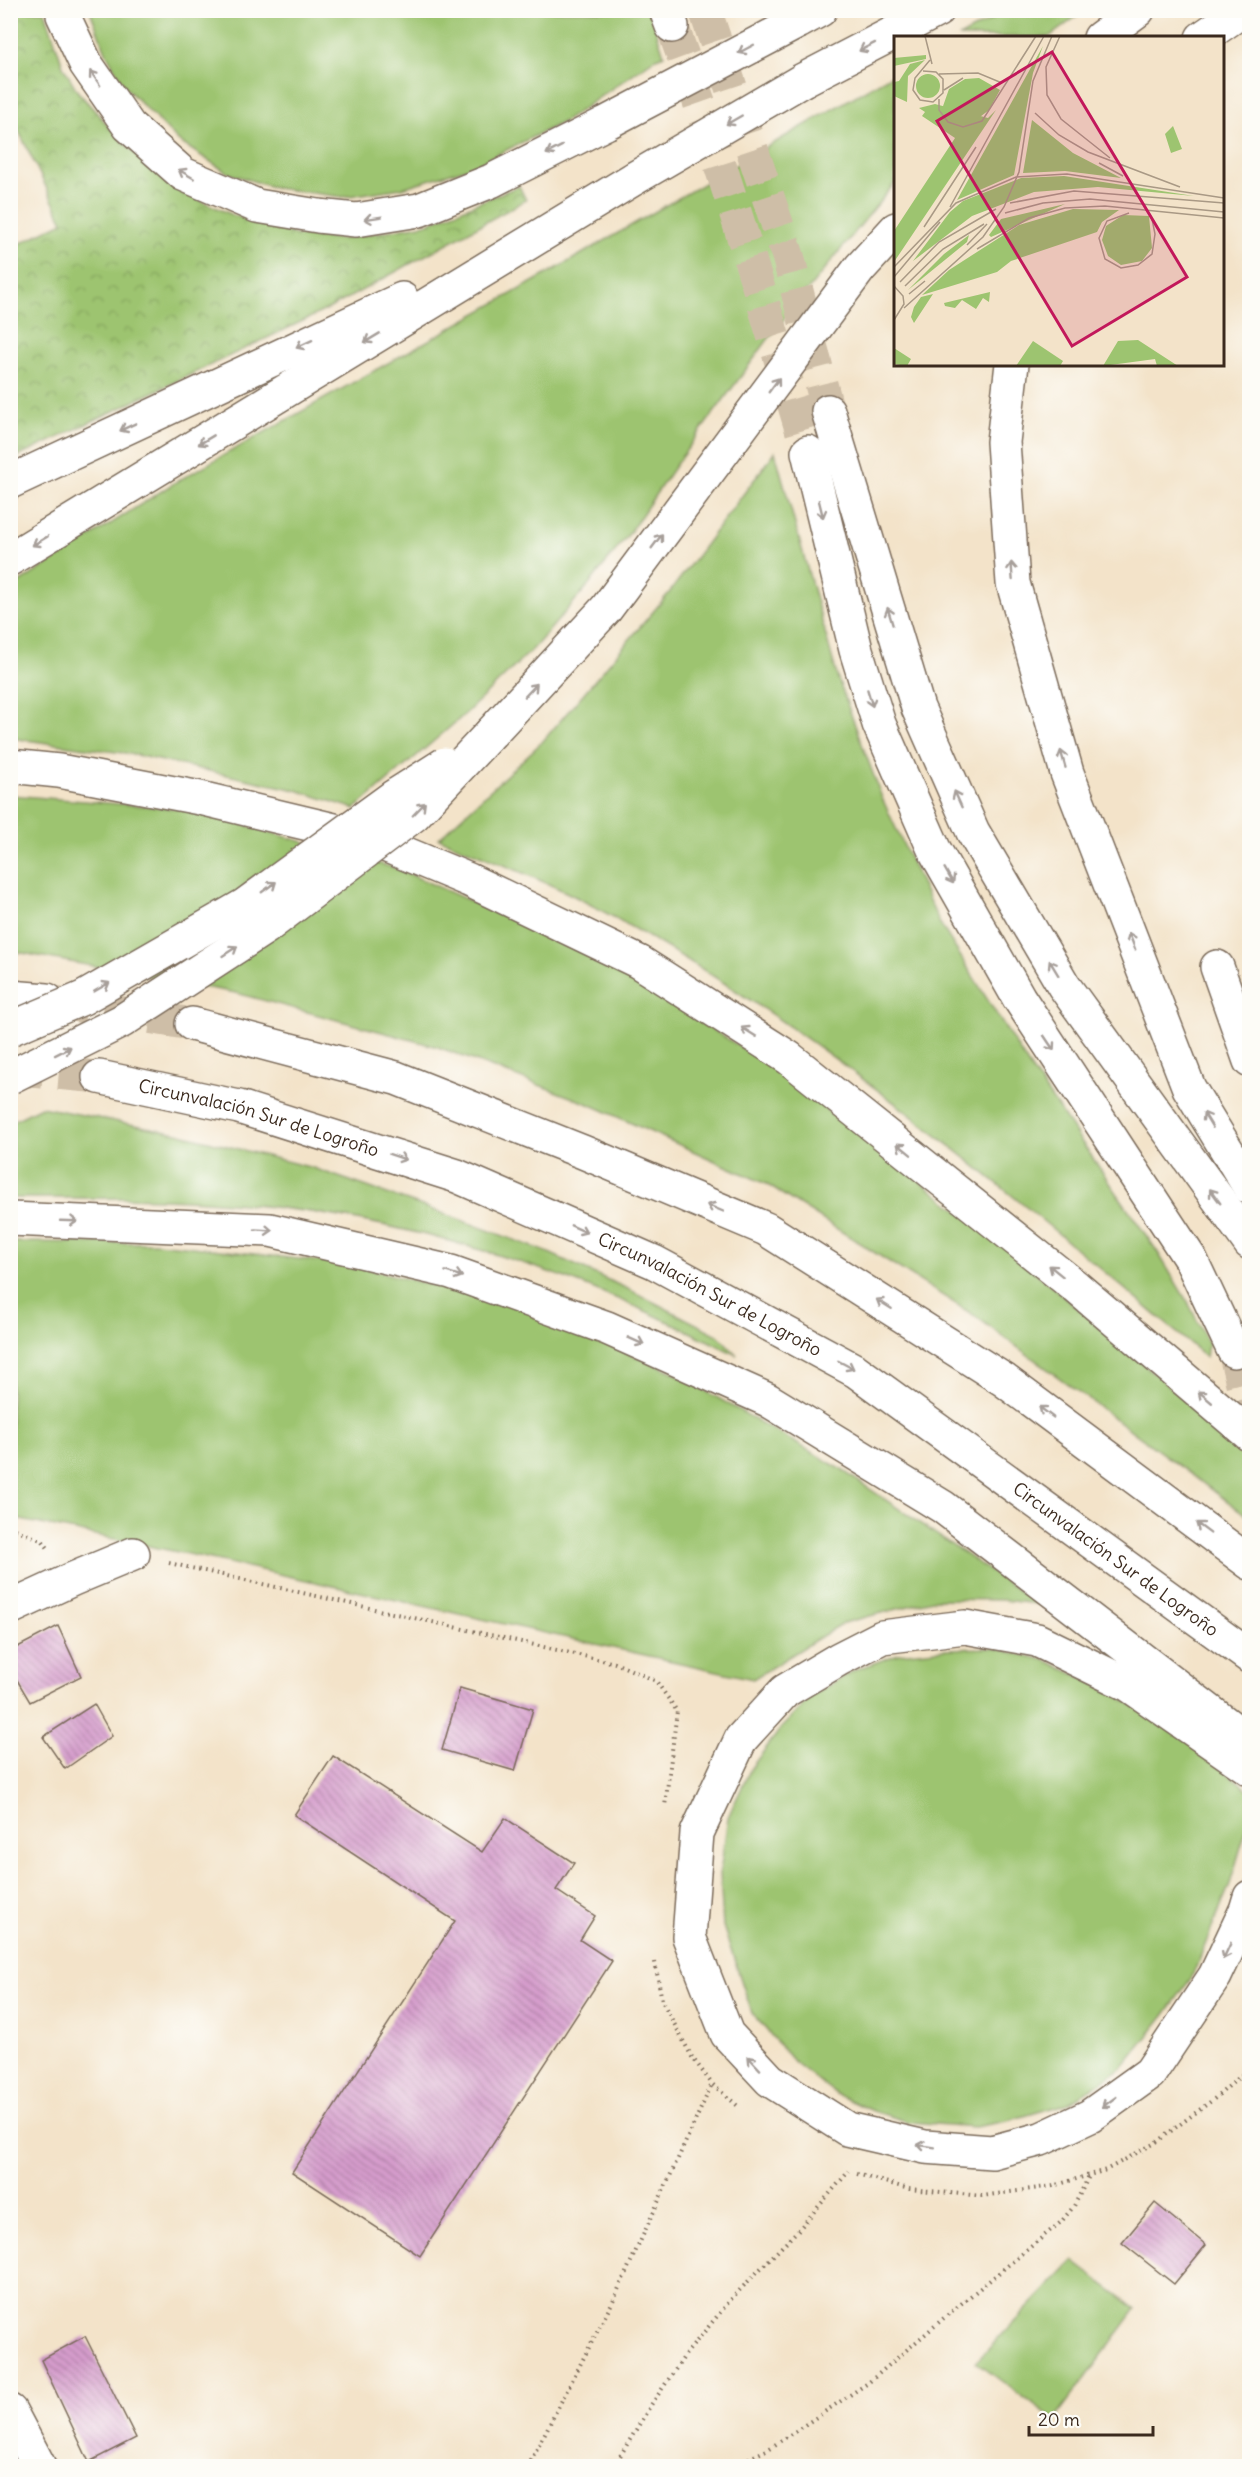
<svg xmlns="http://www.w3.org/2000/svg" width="1260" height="2477" font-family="Delius,sans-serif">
<defs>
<pattern id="park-crowns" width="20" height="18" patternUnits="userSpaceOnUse" patternTransform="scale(1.5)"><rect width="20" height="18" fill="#9dc470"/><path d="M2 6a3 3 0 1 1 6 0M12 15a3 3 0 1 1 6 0" fill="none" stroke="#819f5b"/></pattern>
<pattern id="building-back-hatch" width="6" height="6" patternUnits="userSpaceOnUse" patternTransform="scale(1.5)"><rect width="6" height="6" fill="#d59ccc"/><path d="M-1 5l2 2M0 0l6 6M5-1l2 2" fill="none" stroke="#ae7fa5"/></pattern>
</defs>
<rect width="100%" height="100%" fill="#fdfcf7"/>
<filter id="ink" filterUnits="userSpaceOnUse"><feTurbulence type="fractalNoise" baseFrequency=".0167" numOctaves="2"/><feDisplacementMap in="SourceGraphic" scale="12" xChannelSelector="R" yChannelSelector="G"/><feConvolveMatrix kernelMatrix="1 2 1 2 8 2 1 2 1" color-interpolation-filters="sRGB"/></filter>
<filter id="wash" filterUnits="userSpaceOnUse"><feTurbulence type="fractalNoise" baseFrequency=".008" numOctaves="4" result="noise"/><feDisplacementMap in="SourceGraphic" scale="24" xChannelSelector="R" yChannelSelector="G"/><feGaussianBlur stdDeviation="1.35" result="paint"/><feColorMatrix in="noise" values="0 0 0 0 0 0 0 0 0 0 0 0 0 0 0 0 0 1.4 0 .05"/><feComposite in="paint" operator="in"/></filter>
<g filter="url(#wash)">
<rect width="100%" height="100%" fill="#f3e3c9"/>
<polygon fill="url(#park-crowns)" stroke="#6c7747" stroke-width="1.5" points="11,11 45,11 63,66 78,92 124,143 150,167 190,196 233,215 296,235 343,239 426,224 519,186 526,200 330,308 11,460 11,248 63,222 11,115"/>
<g fill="#9dc470" stroke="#6c7747" stroke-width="1.5">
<polygon points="90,11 650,11 664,55 656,58 565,121 474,166 402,188 343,197 275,188 228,173 178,141 126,88 107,55"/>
<polygon points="1007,11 1007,10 1084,11 1049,37 959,37"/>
<polygon points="895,73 895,183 772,334 677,463 628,535 586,588 534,648 464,715 355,809 296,790 131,754 11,738 11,588 174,483 554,270"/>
<path d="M775,452L838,679L882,798L939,922L1029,1066L1157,1251L1190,1306L1208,1343L1206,1357C1006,1190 806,1015 572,895C529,874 483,857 439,838L543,741L669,593Z"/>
<polygon points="10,795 193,810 398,869 594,956 760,1059 1002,1244 1249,1454 1249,1517 975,1316 766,1184 589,1104 438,1047 236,993 11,951"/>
<path d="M41,1107L177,1133L313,1168L442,1213L549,1253L630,1290L718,1335L737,1355C680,1327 623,1299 563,1277C453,1237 336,1210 219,1202C150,1197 80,1198 11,1198V1122Z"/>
<polygon points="11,1242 157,1243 352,1265 515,1306 673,1372 839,1468 1038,1604 1002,1600 936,1599 843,1623 753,1679 202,1557 11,1518"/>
<polygon points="993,1648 1045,1660 1109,1691 1173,1729 1250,1791 1249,1820 1230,1884 1192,1977 1161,2020 1121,2069 1069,2103 1007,2121 975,2127 909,2122 873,2111 836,2094 792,2060 752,2013 723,1926 720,1872 728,1817 751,1768 782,1727 813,1695 853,1671 898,1654 945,1649"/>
<polygon points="1073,2261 1136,2309 1054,2420 976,2362"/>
</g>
<g id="blocks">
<g fill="url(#building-back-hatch)">
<polygon points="58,1626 81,1676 30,1702 10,1668 10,1651"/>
<polygon points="460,1688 533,1709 515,1771 442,1750"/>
<polygon points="94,1704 112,1736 65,1769 43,1737"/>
<polygon points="333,1756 482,1852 505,1818 574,1863 556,1890 595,1916 580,1940 612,1961 420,2256 292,2172 455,1921 294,1815"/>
<polygon points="1155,2203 1206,2245 1174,2284 1122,2243"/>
<polygon points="85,2336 136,2438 89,2462 41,2360"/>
</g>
</g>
</g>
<g filter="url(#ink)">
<use href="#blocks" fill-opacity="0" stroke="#7b6b5a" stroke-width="1.5"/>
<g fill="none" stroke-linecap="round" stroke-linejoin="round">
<g stroke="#cebea7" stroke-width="33" stroke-dasharray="33 16" stroke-linecap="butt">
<polyline points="705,10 788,256 828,411"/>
<path d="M672,26C724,166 765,310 808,452"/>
<polyline points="54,1002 192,1024"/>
<polyline points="10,1069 99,1077"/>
<polyline points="1234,1351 1250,1415"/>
</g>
<g stroke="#7b6b5a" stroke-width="36">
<g id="minor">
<polyline points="1217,967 1250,1061"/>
<polyline points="10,1608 73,1579 133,1554"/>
<polyline points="10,2411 39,2466"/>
</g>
</g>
<g stroke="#7b6b5a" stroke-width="36">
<g id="highway">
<polyline points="63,10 63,15 86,64 129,126 183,174 257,206 318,216 356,220 419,210 491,181 606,123"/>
<polyline points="666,10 672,26"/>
<polyline points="798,22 820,10"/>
<polyline points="1100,38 1138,10"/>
<polyline points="1202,38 1243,10"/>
<polyline points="803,80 938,10"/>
<polyline points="1012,364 1003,442 1013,583 1067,773 1189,1088 1250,1188"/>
<polyline points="828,411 918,708 973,832 1064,986 1250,1243"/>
<polyline points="808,452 856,650 879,724 934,849 1019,998 1191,1260 1234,1351"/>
<polyline points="10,482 402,299"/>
<polyline points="10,559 635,178"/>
<polyline points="491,733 606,609 860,268 896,229"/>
<polyline points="10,766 59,771 200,798 368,838 469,880 639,962 789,1058 1076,1287 1250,1435"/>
<polyline points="10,997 47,1000"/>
<polyline points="192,1024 396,1078 583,1152 766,1229 1004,1380 1250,1563"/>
<path id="s1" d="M99,1077L239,1107L457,1176L654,1262L856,1371L1250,1657"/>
<polyline points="10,1219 270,1230 451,1272 607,1328 768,1400 943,1507 1250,1742"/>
<polyline points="1250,1769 1129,1685 1037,1640 965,1627 882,1637 839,1659 785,1691 741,1739 697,1833 689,1937 727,2034 770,2080 847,2129 925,2147 992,2152 1041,2139 1090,2116 1150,2073 1215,1976 1246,1910 1250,1897"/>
</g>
</g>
<g stroke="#7b6b5a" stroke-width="4" stroke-dasharray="1.5 4.5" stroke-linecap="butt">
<polyline points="10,1527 43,1541 48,1548"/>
<polyline points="169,1563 615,1663 656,1681 677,1711 665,1806"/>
<polyline points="655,1962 662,2001 692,2057 712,2084 739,2107"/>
<polyline points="857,2174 909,2189 982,2196 1053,2186 1106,2170 1155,2143 1214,2099 1250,2068"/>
<polyline points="528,2466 613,2301 712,2084"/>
<polyline points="614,2466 651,2405 686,2354 733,2297 800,2228 849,2171"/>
<polyline points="732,2466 767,2450 868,2383 951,2312 1061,2222 1074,2206 1089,2176"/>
</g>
<use href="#minor" stroke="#fff" stroke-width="33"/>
<use href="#highway" stroke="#fff" stroke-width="33"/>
<g stroke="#7b6b5a" stroke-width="36" stroke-linecap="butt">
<g id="highway-bridge">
<polyline points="606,123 798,22"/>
<polyline points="635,178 803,80"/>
<polyline points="10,1029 83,998 245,905 393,797 445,764"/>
<polyline points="10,1077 122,1021 265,928 414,815 491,733"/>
</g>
</g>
<use href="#highway-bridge" stroke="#fff" stroke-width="33"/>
</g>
<defs><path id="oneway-shaft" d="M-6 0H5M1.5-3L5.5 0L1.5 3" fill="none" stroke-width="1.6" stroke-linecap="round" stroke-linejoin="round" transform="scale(1.5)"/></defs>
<g stroke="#a79f9a">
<use href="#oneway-shaft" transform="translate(867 47) rotate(153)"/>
<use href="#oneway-shaft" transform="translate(746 49) rotate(152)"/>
<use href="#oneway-shaft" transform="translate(95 78) rotate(-125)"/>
<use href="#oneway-shaft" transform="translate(734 120) rotate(150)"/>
<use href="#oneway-shaft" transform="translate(554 150) rotate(153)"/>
<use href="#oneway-shaft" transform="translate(186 174) rotate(-150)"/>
<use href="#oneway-shaft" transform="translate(373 218) rotate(171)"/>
<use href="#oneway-shaft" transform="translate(372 338) rotate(149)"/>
<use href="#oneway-shaft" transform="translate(304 344) rotate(155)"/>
<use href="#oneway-shaft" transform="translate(774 385) rotate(-54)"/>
<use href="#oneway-shaft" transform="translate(128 427) rotate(155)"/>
<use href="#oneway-shaft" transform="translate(206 440) rotate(149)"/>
<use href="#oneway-shaft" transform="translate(821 509) rotate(76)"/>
<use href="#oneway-shaft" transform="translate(40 541) rotate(149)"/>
<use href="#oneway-shaft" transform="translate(657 541) rotate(-53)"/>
<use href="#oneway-shaft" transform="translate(1012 571) rotate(-94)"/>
<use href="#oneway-shaft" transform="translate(890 616) rotate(-107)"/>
<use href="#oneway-shaft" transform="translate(531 690) rotate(-47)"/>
<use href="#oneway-shaft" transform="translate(870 698) rotate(73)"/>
<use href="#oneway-shaft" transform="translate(1063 759) rotate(-106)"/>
<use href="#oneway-shaft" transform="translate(958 799) rotate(-114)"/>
<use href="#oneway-shaft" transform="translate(419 809) rotate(-46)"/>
<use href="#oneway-shaft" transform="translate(949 876) rotate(60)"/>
<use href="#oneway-shaft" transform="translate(269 887) rotate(-36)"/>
<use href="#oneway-shaft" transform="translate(1132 941) rotate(-111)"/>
<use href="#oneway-shaft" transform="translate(230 951) rotate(-33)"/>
<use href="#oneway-shaft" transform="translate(1054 968) rotate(-121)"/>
<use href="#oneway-shaft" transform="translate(102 987) rotate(-30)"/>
<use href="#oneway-shaft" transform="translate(749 1032) rotate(-148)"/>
<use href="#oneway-shaft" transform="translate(1049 1043) rotate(56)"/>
<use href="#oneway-shaft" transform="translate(63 1051) rotate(-27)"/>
<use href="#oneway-shaft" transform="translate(1208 1120) rotate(-121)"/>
<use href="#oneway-shaft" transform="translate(904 1149) rotate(-141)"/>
<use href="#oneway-shaft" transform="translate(398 1157) rotate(18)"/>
<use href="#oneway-shaft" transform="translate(1215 1196) rotate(-126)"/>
<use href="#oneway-shaft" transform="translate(715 1208) rotate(-157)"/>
<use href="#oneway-shaft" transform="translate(69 1221) rotate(2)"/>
<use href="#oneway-shaft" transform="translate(579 1229) rotate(24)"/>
<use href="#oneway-shaft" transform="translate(264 1230) rotate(4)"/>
<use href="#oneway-shaft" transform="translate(1056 1271) rotate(-141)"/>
<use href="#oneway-shaft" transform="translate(454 1274) rotate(17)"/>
<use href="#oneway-shaft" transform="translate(884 1304) rotate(-148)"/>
<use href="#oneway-shaft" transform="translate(636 1341) rotate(24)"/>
<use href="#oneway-shaft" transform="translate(846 1365) rotate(28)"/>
<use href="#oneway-shaft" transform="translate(1205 1397) rotate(-140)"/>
<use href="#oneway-shaft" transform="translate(1046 1412) rotate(-143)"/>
<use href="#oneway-shaft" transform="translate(1203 1528) rotate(-143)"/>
<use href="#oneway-shaft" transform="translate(1227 1951) rotate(115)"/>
<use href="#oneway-shaft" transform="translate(754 2063) rotate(-133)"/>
<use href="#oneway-shaft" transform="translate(1109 2102) rotate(144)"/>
<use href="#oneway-shaft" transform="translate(926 2146) rotate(-171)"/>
</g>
</g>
<g text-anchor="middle" stroke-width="6" stroke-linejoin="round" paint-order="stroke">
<g font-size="18" fill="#3b2a1e" stroke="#fdfcf7">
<text dy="6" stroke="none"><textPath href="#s1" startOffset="165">Circunvalación Sur de Logroño</textPath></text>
<text dy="6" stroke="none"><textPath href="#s1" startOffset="651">Circunvalación Sur de Logroño</textPath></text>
<text dy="6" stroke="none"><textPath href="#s1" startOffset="1137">Circunvalación Sur de Logroño</textPath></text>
</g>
</g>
<g transform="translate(894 36)">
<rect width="330" height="330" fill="#f3e3c9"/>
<path d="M32,19V23L0,30V22Z" fill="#9dc470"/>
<path d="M41,68L94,82L102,74L0,226V195L61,102L28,80L31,76L25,72ZM244,304L284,330H263L261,323L209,330L224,305ZM139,305L169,325L166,330H122Z" fill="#9dc470"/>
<path d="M149,10L139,37L120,139L63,164ZM31,24L14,40L13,66L0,60V46L5,45L16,28ZM22 50a12 12 0 1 1 24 0a12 12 0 1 1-24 0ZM85,42L106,54L95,74L78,87L59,86L48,73L55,53L71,43ZM138,84L179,117L227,142L171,135L129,137ZM279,90L288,113L277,117L271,98ZM170,140L300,160L204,151L140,156L78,180L19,225L56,176L69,165L127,142ZM171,168L97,201L95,199L107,183ZM179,173L225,174L208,186L203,196L117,225L103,236L28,259L55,234L125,189ZM229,179L255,180L258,212L248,225L227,229L214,220L208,204L212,190ZM75,199L73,206L14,254L50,218ZM96,256L95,266L89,262L82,273L68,264L61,272L51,270L50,267ZM39,258L20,287L17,281L20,271L27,261ZM0,312L17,323L13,330L0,328Z" fill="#9dc470"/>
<path fill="none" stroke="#a99985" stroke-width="1.5" d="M31,0L38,28M166,0L152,31L153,59L167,83L216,122M29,35L42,36L49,43V57L39,66L26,64L19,54L21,42L36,24M45,38L84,37L108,47M50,54L69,42M45,63V74L54,86L69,91L88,85L142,0M141,77L165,99L194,116L286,151M205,127L229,140M116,167L180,155L330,167M56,171L150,0M111,177L149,167L196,163L330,176M235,177L213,185L205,202L211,223L227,232L244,229L258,218L261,198L258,183M30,191L82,111M73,209L93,188M83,213L135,182L171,172L211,170L330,182M0,231L62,167L122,141L173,138L330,162M0,241L46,186M6,246L45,206L102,173M0,250L9,260L10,268L0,284M11,250L49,213L90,188M15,258L31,245M10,272L89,201L110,171L125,136L139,45L158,0"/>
<path fill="#c2185b" fill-opacity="0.15" stroke="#c2185b" stroke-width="3" d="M158,16L293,241L178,310L43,85Z"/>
<rect width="330" height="330" fill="none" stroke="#3b2a1e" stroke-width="3"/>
</g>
<rect width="1260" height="2477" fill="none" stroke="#fdfcf7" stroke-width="36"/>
<path d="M1029 2426v9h124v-9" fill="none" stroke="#3b2a1e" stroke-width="3"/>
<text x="1038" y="2426" font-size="18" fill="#3b2a1e" stroke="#fdfcf7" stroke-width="4.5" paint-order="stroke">20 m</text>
</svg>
